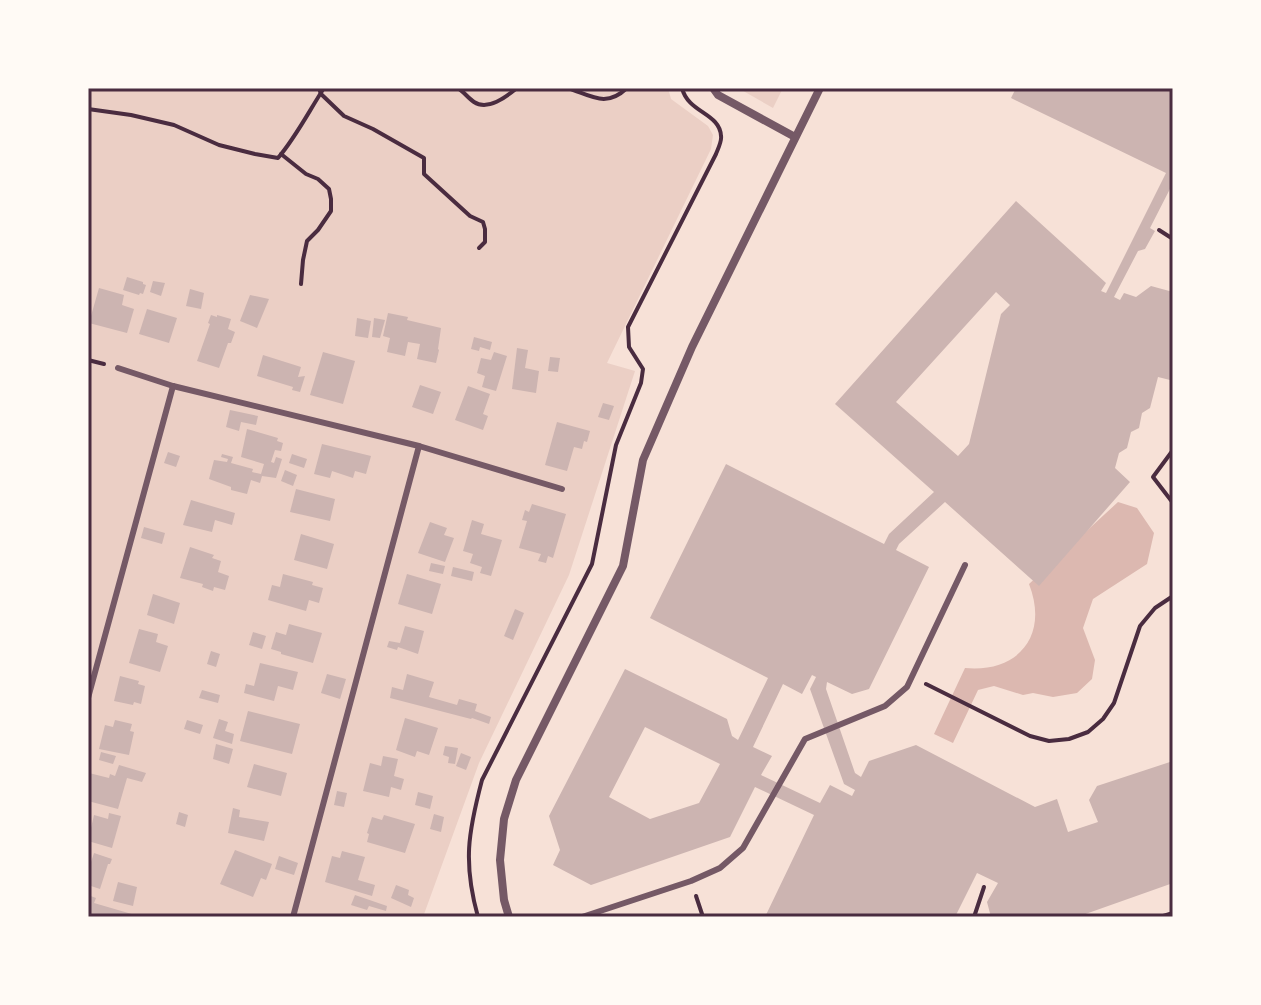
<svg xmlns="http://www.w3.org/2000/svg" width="1261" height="1005" font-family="'Sofia Sans Condensed',sans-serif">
<rect width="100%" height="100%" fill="#f7e1d7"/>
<g fill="#ebcfc5">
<polygon points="88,88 668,88 671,99 708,126 713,135 711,149 607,363 635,371 569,575 479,763 423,917 88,917"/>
<polygon points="738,88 783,88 773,108"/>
</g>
<path fill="#dcb8b0" d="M1118,502L1137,508L1154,533L1147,564L1093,599L1083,628L1095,660L1092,679L1077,693L1053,697L1033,693L1023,695L994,686L978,690L953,743L934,734L965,668C1019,673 1049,635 1029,584Z"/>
<g fill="#ccb4b1" fill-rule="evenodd">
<path d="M1016,88H1173V183L1150,228L1155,231L1145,249L1138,251L1114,297L1120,300L1124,293L1136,297L1151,286L1173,292V379L1170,380L1158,377L1150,408L1142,413L1139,428L1131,432L1127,448L1119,453L1115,468L1130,482L1039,586L945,502L899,544L896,550L929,567L869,689L852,694L827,682L826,689L855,773L861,777L869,761L916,745L1035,807L1057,799L1068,832L1098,822L1089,800L1097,786L1173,761V883L1077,917H991L987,902L998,883L977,873L955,917H765L814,815L755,787L730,837L591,885L553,865L560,850L549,816L625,669L727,719L732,736L738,740L768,678L650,618L726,464L884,544L889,534L934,492L835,404L1016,201L1106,283L1101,291L1106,293L1166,173L1011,98ZM996,292L1010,305L1001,314L969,444L958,456L896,402ZM812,675L816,677L810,689L844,784L855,790L852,796L830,785L820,803L761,775L772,756L753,747L783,684L802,694ZM645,727L720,764L699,803L650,819L609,797Z"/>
<polygon points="127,277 143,282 143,284 146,285 143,294 140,293 139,295 123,290"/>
<polygon points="153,281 165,283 161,296 150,292"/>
<polygon points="99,288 124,295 122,305 134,309 127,333 89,323"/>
<polygon points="190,289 204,293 201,309 186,306"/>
<polygon points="250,295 269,299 257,328 240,321"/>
<polygon points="147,309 177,318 169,343 139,334"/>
<polygon points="388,313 408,317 407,320 441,328 438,349 439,350 436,363 417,359 420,344 408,342 405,356 387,352 390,338 383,336"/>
<polygon points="211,315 217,317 217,315 231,319 228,329 235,332 231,343 228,343 219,368 197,361 210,324 208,323"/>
<polygon points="357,318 371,321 368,338 355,336"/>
<polygon points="374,318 385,320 380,338 372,337"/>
<polygon points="474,337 492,342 490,350 480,347 479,351 471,349"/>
<polygon points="517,348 528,350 525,368 539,371 536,393 512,389"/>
<polygon points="323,352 355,361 343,404 310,395"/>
<polygon points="494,352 507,356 496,391 482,387 485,376 477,373 481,358 491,360"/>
<polygon points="263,355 301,367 298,377 305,376 300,392 292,390 293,387 257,376"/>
<polygon points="550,357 560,358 558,372 548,371"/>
<polygon points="420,385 441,392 433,414 412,407"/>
<polygon points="468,386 490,394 483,414 488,416 483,430 455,420"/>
<polygon points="603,403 614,406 609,420 598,417"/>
<polygon points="230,410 258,416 256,425 241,422 239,431 226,427"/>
<polygon points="557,422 590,431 587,442 584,441 582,449 574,447 567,471 545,465"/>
<polygon points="247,429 278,438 277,441 283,443 281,451 275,450 271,462 274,463 276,457 282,459 276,478 262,476 260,483 251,480 247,494 231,490 231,487 209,479 214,460 227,462 228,459 221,457 222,454 233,457 231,463 253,469 252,472 261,474 264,464 241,457"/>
<polygon points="322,444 371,456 366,474 355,471 353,478 332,471 330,478 314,474"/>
<polygon points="168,452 180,456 176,467 164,463"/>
<polygon points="292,454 307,459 304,468 289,463"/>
<polygon points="285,470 297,475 293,486 281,481"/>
<polygon points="296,489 335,499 330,521 290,512"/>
<polygon points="191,500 235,513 232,525 215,520 212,532 183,525"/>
<polygon points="532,504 566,514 553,558 548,556 546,563 538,561 541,554 519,548 527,521 522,520 525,510 529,512"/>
<polygon points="472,520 484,524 481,534 502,540 491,576 480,573 482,567 470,563 473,554 463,551"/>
<polygon points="430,522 447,528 444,535 454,538 445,562 418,553"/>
<polygon points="144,527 165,533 162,544 141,538"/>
<polygon points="301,534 334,544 327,569 294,560"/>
<polygon points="190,547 214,555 212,558 221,561 218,572 229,576 225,590 214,587 213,591 202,587 203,584 180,578"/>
<polygon points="431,563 445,566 443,574 429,571"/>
<polygon points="453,567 474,572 472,581 451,576"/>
<polygon points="283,574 313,582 312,585 323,588 319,603 309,600 306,611 268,600 272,585 280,587"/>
<polygon points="407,574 441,584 432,614 398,604"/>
<polygon points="153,594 180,603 174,624 147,615"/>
<polygon points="515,609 524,613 513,640 504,636"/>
<polygon points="289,624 322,633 313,663 281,654 281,652 271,649 276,632 286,635"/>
<polygon points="405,626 424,631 418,654 398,647 397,650 387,647 389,641 400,643"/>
<polygon points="139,629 158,634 156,642 168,646 160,672 129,663"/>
<polygon points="253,632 266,636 262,649 249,645"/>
<polygon points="211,651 220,654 216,667 207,664"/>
<polygon points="260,663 298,672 293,690 278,686 274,701 244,693 246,684 254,686"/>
<polygon points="327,674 346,679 340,699 321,693"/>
<polygon points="407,674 434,682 429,697 457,705 459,699 477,704 475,711 491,717 489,724 472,718 471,719 390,698 392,687 403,690"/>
<polygon points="120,676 139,681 138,684 145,686 141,704 134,702 133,705 114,701"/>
<polygon points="202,690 220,695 218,703 199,698"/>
<polygon points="248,711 300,724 292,754 240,741"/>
<polygon points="405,718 438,728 429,755 417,751 415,757 396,750"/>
<polygon points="219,719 228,722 225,731 234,734 232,744 213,738"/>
<polygon points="115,720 132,724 130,731 134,732 129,755 99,749 105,725 113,727"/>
<polygon points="187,720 203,725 200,734 184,729"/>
<polygon points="216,744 233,749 229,764 213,759"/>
<polygon points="445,746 458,748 455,764 448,763 449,757 443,755"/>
<polygon points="101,752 116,756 113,764 99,760"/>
<polygon points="461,753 471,757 466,770 456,766"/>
<polygon points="383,756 398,759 394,776 404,779 401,790 391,787 389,797 363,791 370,763 381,766"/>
<polygon points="254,764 287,773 281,796 247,787"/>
<polygon points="119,765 146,773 142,782 127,778 118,809 88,801 89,773 109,778 110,774 115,776"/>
<polygon points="337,791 347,793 344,807 334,805"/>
<polygon points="418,792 433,796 430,809 415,805"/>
<polygon points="233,808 240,810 239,817 269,822 264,841 228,833"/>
<polygon points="179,812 188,815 185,827 176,824"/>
<polygon points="109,813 121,816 112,848 88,841 94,815 108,819"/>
<polygon points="434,814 444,817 441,832 430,829"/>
<polygon points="384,815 415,824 405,853 367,842 369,834 367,833 372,817 382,820"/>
<polygon points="235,850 272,864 266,880 261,878 253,897 220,884"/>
<polygon points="342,851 365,857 358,880 375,885 372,896 325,882 332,856 340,858"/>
<polygon points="94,853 112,859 110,864 108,864 100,889 88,885 88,861 91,862"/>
<polygon points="279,856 298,863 294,875 275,869"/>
<polygon points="118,882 137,887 133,906 113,901"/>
<polygon points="396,885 409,890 408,895 414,898 411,907 391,898"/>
<polygon points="88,895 96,898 94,903 142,917 88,917"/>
<polygon points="355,895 387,906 386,911 369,906 367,910 351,905"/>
</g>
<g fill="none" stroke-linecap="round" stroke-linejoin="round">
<g stroke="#4a2c40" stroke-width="4">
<polyline points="319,88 321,94 344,116 373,129 424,158 424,174 470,216 483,222 485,229 485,242 479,248"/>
<path d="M458,88C464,92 468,98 474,102C488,111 506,97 517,88"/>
<path d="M568,88C592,96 606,108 627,88"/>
<path d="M88,109L131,115L174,125L219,145L255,154L278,158C296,137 309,111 324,88"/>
<polyline points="281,154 306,174 318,179 329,189 331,199 331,211 318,230 307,241 303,260 301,284"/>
<polyline points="1159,230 1173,239"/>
<polyline points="88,360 104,364"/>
<polyline points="1173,450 1153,477 1173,503"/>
<polyline points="926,684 1030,736 1049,741 1069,739 1088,732 1103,719 1114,703 1140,626 1155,608 1173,596"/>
<polyline points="696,896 703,917"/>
<path d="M478,917C463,863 468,833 482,780L592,564L616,445L641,383L643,369L629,347L628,327L716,154C718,149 722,141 721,136C720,113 688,113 682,88"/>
<polyline points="974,917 984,887"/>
<polyline points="1160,917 1173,913"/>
</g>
<g stroke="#755966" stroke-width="6">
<polyline points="118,368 173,386 419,446 562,489"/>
<polyline points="88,698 173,386"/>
<polyline points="293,917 419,446"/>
<polyline points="582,917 691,881 720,868 743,848 805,739 885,706 907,687 965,565"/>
</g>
<g stroke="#755966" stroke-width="8">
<polyline points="713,88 718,95 795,137"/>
<polyline points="509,917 504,900 500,860 504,819 516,780 623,566 643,460 692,347 820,88"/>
</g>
</g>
<rect width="1261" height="1005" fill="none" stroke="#fffaf5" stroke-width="180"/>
<rect x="90" y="90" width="1081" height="825" fill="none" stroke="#4a2c40" stroke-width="3"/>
</svg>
